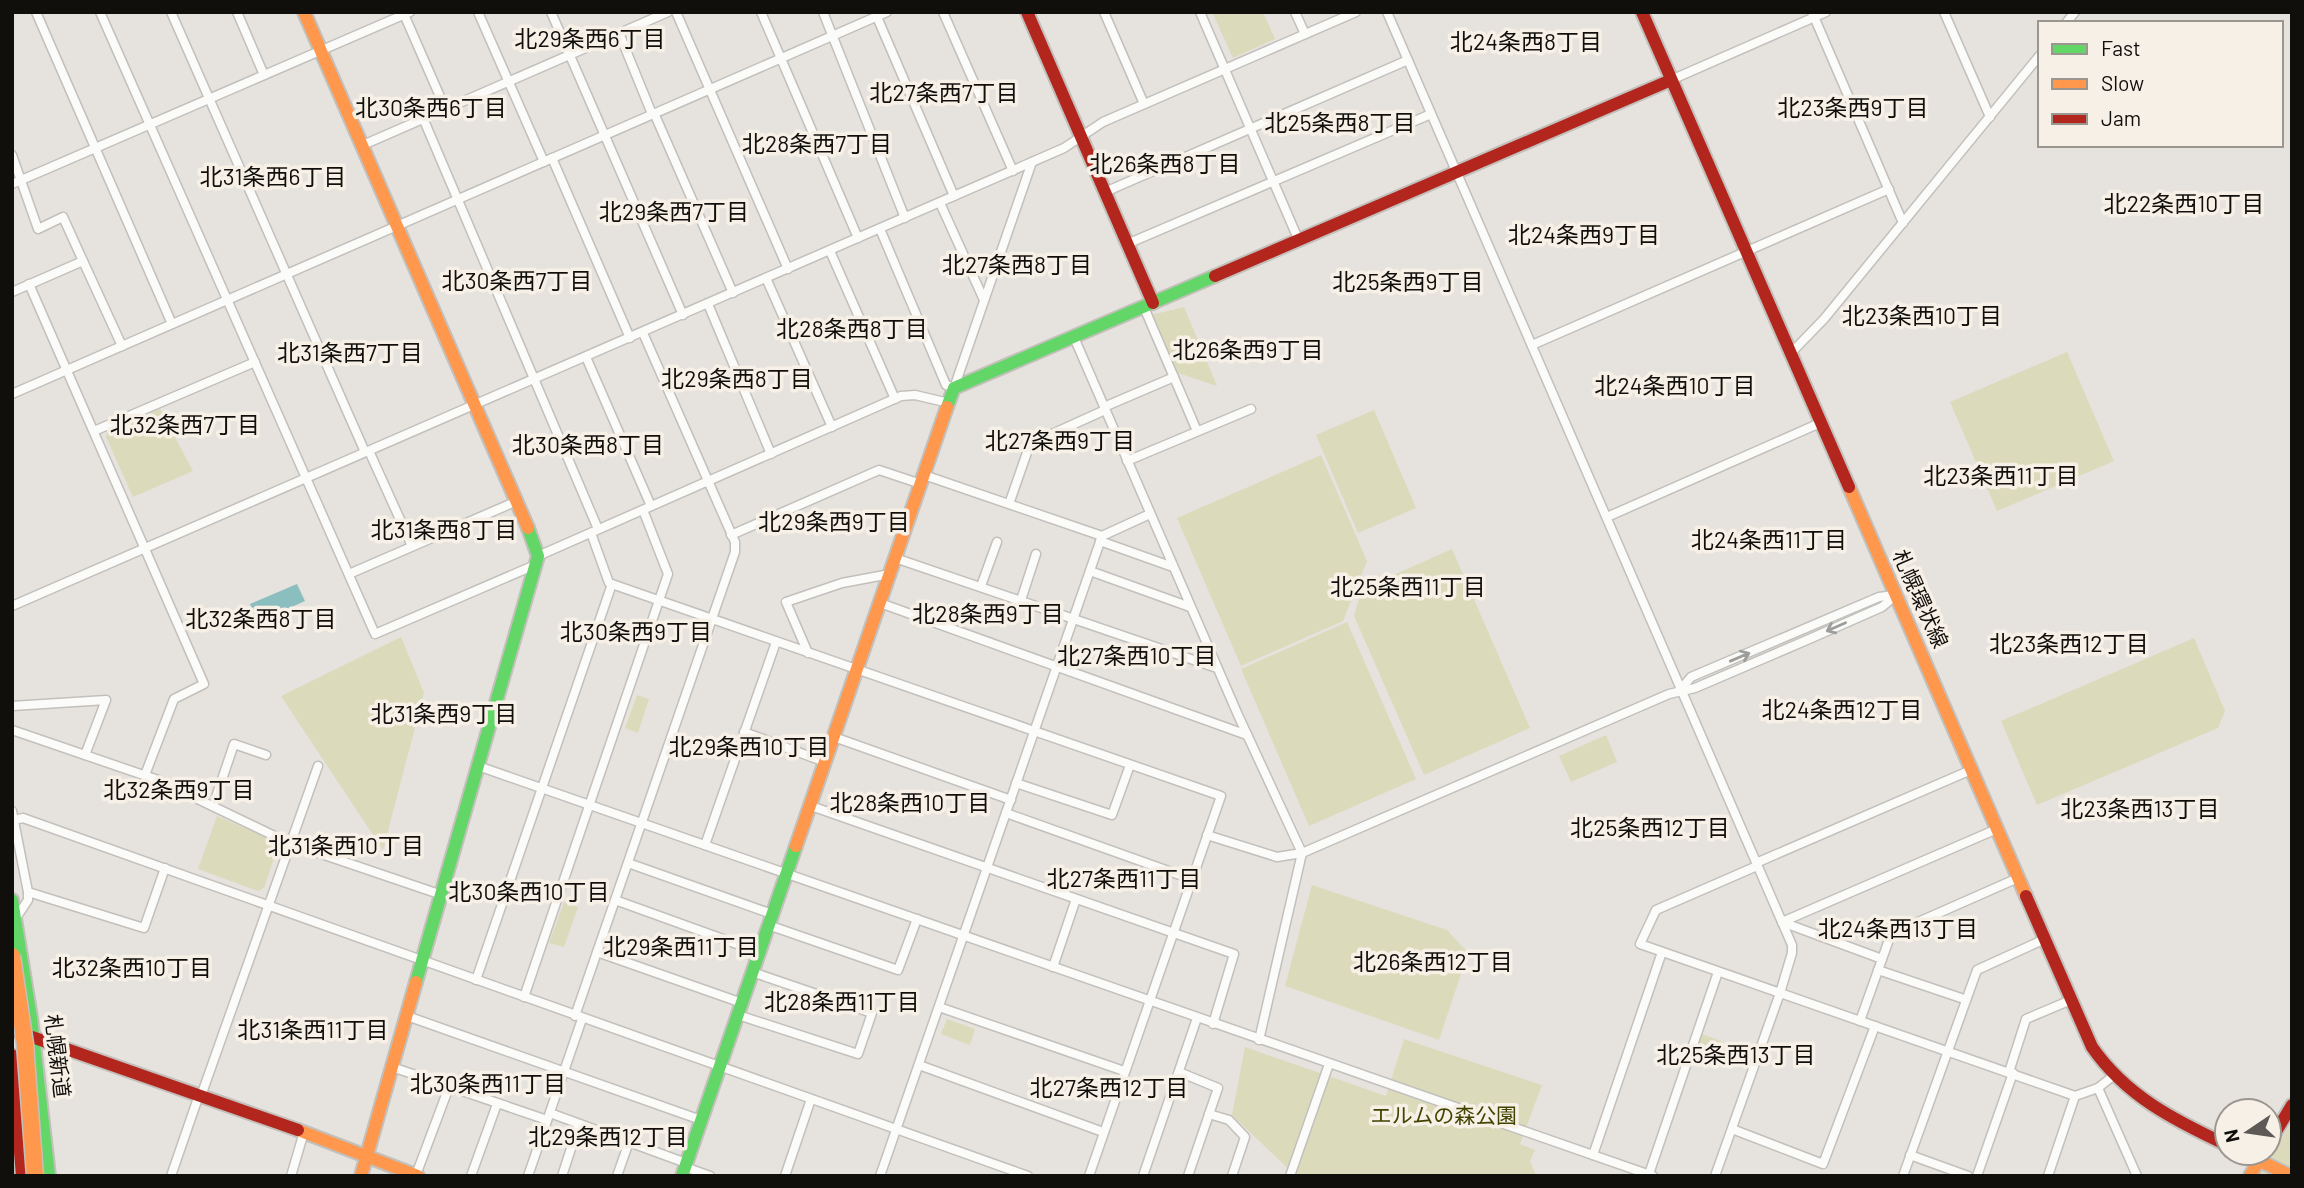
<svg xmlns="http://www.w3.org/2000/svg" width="2304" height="1188" font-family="Barlow,'Noto Sans JP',sans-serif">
<rect width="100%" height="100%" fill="#e6e2de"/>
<g fill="#dbdbbc">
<polygon points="1212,12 1263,12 1275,39 1233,58"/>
<polygon points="1184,307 1217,386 1175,372 1151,315"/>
<polygon points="2067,352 2114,461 1997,511 1950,402"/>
<polygon points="160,409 193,471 133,497 106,437 107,431"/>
<polygon points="1374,410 1416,508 1358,533 1316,435"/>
<polygon points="1321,455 1367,561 1343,621 1241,666 1177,518"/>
<polygon points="1452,549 1530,728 1424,775 1354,616 1362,589"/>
<polygon points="1347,622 1416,779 1309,826 1241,669"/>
<polygon points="401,637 424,693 383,850 281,696"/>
<polygon points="2194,638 2225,711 2218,728 2037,805 2001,721"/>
<polygon points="637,695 649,699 638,733 625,728"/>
<polygon points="1606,735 1617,762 1571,782 1559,756"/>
<polygon points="217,816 277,842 278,846 264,888 258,891 198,869"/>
<polygon points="1312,885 1447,930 1468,953 1439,1040 1285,986"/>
<polygon points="564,902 578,907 564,947 549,943"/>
<polygon points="947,1019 975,1029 970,1045 941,1034"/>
<polygon points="1702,1034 1721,1041 1717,1053 1697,1047"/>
<polygon points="1404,1039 1542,1085 1520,1144 1535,1150 1530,1161 1536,1176 1296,1176 1232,1115 1245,1047 1386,1096"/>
<polygon points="2292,1122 2292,1176 2259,1176"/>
</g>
<polygon fill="#8bbebe" points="297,584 305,601 258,622 250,604"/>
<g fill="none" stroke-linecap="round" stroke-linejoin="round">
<g stroke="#c3c0bc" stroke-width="11">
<g id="street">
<polyline points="36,12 172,324"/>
<polyline points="100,12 375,634 535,565"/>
<polyline points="171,12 365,452"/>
<polyline points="237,12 264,75"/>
<polyline points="403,12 445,108"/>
<polyline points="478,12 544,162"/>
<polyline points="551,12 683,315"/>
<polyline points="676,12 788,269"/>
<polyline points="761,12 858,238"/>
<polyline points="823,12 905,218"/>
<polyline points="943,12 1013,171"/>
<polyline points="1104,12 1144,104"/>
<polyline points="1200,12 1299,241"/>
<polyline points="1295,12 1305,34"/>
<polyline points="1387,12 1792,945 1792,953 1780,993 1715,1176"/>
<polyline points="1812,12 1903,223"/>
<polyline points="1944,12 1990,117"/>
<polyline points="877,17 954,196"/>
<polyline points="2066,23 2075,12"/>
<polyline points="619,33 652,114"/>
<polyline points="1671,80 1826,12"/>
<polyline points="654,113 733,293"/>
<polyline points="423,118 598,529"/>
<polyline points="363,145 668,12"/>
<polyline points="12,155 38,229 63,217 83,261"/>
<polyline points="552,158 630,338"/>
<polyline points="12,184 410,12"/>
<polyline points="1105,192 1408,60"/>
<polyline points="940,203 984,300"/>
<polyline points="880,229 946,385 954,388 1032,162"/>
<polyline points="1127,244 1431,114"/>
<polyline points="830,251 895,399"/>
<polyline points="766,278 832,427"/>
<polyline points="29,284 204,684 174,699 145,775"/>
<polyline points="12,292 83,261 122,346"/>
<polyline points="708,304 771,454"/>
<polyline points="1143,305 1197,431"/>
<polyline points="1073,335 1238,715 1302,853 1277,857 1207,835"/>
<polyline points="1532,345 1889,189"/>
<polyline points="1790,354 1824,319 2040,55"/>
<polyline points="586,357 651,506"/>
<polyline points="12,394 887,12"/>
<polyline points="1104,407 1174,377"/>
<polyline points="94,431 255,362"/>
<polyline points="369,451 412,546"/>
<polyline points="1127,461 1251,409"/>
<polyline points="924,475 1102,536"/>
<polyline points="1009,504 1030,444 1105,410"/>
<polyline points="1607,517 1820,423"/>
<polyline points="591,533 609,583 1221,796 1089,1176"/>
<polyline points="731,535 879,470 921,484"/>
<polyline points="1100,541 1173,567"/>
<polyline points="538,556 901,396 915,395 949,403"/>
<polyline points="895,558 1217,668"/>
<polyline points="1090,571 1190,607"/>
<polyline points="349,574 517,501"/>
<polyline points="981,586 997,542"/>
<polyline points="1021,600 1036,554"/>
<polyline points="880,603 1247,735"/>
<polyline points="12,606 1064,148 1103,122 1356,12"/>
<polyline points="808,653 786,602 842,583 890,574"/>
<polyline points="1681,689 1691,677 1879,597 1894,595"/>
<polyline points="12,706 106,700 85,755"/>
<polyline points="12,730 158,780 289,843 442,895"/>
<polyline points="744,732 825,762"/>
<polyline points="834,737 1011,800"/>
<polyline points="478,766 1653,1176"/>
<polyline points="1016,783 1112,815 1130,765"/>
<polyline points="213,806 234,744 266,755"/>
<polyline points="811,806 1234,954 1213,1024"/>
<polyline points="12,811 28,892 28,900 16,918"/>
<polyline points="1006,813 1191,879"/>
<path d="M14,820L23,818C359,935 693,1057 1028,1176"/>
<polyline points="705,845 776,642"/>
<polyline points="628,863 772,914"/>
<polyline points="1756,863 1971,770"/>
<polyline points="1757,866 1656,910 1640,944 2075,1096 2098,1088 2113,1076"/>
<polyline points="28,892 144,928 165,868"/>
<polyline points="615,900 759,952"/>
<polyline points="1782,922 1997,829"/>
<polyline points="1782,922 1882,959"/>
<polyline points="768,925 898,970 917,919"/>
<polyline points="597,952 742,1003"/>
<polyline points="1053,967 1076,899"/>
<polyline points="1878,970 1964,999"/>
<polyline points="476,980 612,584"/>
<polyline points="524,997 668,574 643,510"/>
<polyline points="939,1007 1124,1071"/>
<polyline points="738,1015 858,1054 872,1013 752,972"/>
<polyline points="407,1016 701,1120"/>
<polyline points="575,1016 735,552 735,542 643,333"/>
<polyline points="1860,1021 1891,934 2018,878"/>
<polyline points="1259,1040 1302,853 1669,694 1695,688 1807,640 1882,607 1896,595"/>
<polyline points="919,1065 1103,1132"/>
<polyline points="392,1067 547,1120"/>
<polyline points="1179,1072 1218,1088 1188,1176"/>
<polyline points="2009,1072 2026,1019 2071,1000"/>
<polyline points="2098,1088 2137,1176"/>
<polyline points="201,1096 318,766"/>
<polyline points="550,1113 686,1163"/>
<polyline points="1209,1114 1229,1120 1245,1137 1232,1176"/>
<polyline points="1732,1129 1823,1164 1875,1026"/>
<polyline points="1593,1155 1662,952"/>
<polyline points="1910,1155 1968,1176"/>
<polyline points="685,1167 710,1176"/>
<polyline points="1649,1174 1718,972"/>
<polyline points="416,1175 449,1087"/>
<polyline points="171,1176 199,1095"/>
<polyline points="291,1176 304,1132"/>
<polyline points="471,1176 497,1104"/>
<polyline points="528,1176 582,1019"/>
<polyline points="562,1176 579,1124"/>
<polyline points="617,1176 629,1142"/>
<polyline points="785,1176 811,1099"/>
<polyline points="880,1176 1102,536 1150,514"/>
<polyline points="1143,1176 1197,1018"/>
<polyline points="1290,1176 1329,1064"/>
<polyline points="1903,1176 1977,970 2045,939"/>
<polyline points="1977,1176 2013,1073"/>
<polyline points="2048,1176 2075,1096"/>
</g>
</g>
<g stroke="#c3c0bc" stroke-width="16">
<g id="fast">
<polyline points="947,407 954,388 1215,276"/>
<polyline points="12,900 31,1018 49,1176"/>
<polyline points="416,982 538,556 528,528"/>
<polyline points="682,1176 796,846"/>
</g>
</g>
<g stroke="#c3c0bc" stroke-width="16">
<g id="slow">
<polyline points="304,12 528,528"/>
<polyline points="1849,487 2026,896"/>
<polyline points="796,846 947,407"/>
<polyline points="298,1130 418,1176"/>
<polyline points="2244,1153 2291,1176"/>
<polyline points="361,1176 416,982"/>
<polyline points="2250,1176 2263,1153"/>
</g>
</g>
<g stroke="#c3c0bc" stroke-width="16">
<g id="jam">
<polyline points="1027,12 1153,303"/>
<polyline points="1642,12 1849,487"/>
<polyline points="1215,276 1671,80"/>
<path d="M2026,896L2092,1047C2126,1096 2174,1120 2227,1145"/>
<polyline points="12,1030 298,1130"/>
<polyline points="12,1055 22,1176"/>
<polyline points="2269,1143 2292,1105"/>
</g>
</g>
<use href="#street" stroke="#fbfbfa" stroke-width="8"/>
<use href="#fast" stroke="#63d668" stroke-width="12"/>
<use href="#slow" stroke="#ff974d" stroke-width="12"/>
<use href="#jam" stroke="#b3261e" stroke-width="12"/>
<g stroke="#c3c0bc" stroke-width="19" stroke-linecap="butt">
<polyline id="slow-bridge" points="12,956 25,1044 35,1176"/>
</g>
<use href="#slow-bridge" stroke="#ff974d" stroke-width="16"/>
</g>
<defs><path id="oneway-shaft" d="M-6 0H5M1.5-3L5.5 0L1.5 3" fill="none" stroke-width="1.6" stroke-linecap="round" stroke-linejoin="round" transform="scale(1.75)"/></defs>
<g stroke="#9d9d9b">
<use href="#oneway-shaft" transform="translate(1836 627) rotate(156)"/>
<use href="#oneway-shaft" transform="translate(1740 657) rotate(-23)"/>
</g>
<g text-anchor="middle" stroke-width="7" stroke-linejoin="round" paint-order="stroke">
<g font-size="21" fill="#110f0c" stroke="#f7f0e7">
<text transform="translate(1920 599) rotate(66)" y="7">札幌環状線</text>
<text transform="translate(57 1056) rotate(83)" y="7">札幌新道</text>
</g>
<g font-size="21" fill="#424400" stroke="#f7f0e7">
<text x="1444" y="1123">エルムの森公園</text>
</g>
<g font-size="23" fill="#110f0c" stroke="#f7f0e7">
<text x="590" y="47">北29条西6丁目</text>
<text x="1526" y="50">北24条西8丁目</text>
<text x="944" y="101">北27条西7丁目</text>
<text x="431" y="116">北30条西6丁目</text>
<text x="1853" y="116">北23条西9丁目</text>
<text x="1340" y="131">北25条西8丁目</text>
<text x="817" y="152">北28条西7丁目</text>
<text x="1165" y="172">北26条西8丁目</text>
<text x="273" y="185">北31条西6丁目</text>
<text x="2184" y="212">北22条西10丁目</text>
<text x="674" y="220">北29条西7丁目</text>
<text x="1584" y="243">北24条西9丁目</text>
<text x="1017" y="273">北27条西8丁目</text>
<text x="517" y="289">北30条西7丁目</text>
<text x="1408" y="290">北25条西9丁目</text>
<text x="1922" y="324">北23条西10丁目</text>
<text x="852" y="337">北28条西8丁目</text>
<text x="1248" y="358">北26条西9丁目</text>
<text x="350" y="361">北31条西7丁目</text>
<text x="737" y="387">北29条西8丁目</text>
<text x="1675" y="394">北24条西10丁目</text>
<text x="185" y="433">北32条西7丁目</text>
<text x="1060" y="449">北27条西9丁目</text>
<text x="588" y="453">北30条西8丁目</text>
<text x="2001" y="484">北23条西11丁目</text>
<text x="834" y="530">北29条西9丁目</text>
<text x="444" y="538">北31条西8丁目</text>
<text x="1769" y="548">北24条西11丁目</text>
<text x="1408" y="595">北25条西11丁目</text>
<text x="988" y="622">北28条西9丁目</text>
<text x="261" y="627">北32条西8丁目</text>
<text x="636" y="640">北30条西9丁目</text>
<text x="2069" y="652">北23条西12丁目</text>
<text x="1137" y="664">北27条西10丁目</text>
<text x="1842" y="718">北24条西12丁目</text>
<text x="444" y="722">北31条西9丁目</text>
<text x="749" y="755">北29条西10丁目</text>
<text x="179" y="798">北32条西9丁目</text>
<text x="910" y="811">北28条西10丁目</text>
<text x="2140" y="817">北23条西13丁目</text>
<text x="1650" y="836">北25条西12丁目</text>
<text x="346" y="854">北31条西10丁目</text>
<text x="1124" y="887">北27条西11丁目</text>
<text x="529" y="900">北30条西10丁目</text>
<text x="1898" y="937">北24条西13丁目</text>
<text x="681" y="955">北29条西11丁目</text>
<text x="1433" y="970">北26条西12丁目</text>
<text x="132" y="976">北32条西10丁目</text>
<text x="842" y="1010">北28条西11丁目</text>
<text x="313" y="1038">北31条西11丁目</text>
<text x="1736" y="1063">北25条西13丁目</text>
<text x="488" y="1092">北30条西11丁目</text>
<text x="1109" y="1096">北27条西12丁目</text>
<text x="608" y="1145">北29条西12丁目</text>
</g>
</g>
<rect width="2304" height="1188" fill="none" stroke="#110f0c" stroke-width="28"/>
<rect x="2038" y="21" width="245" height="126" fill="#f7f0e7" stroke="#9b968f" stroke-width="2"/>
<rect x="2052" y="44" width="35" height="10" fill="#63d668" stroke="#9b968f" stroke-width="2"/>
<text x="2101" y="56" font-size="21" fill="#110f0c">Fast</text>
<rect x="2052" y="79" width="35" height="10" fill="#ff974d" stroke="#9b968f" stroke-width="2"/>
<text x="2101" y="91" font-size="21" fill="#110f0c">Slow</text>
<rect x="2052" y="114" width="35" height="10" fill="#b3261e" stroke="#9b968f" stroke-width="2"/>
<text x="2101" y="126" font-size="21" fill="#110f0c">Jam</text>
<g transform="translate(2248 1132) rotate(257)"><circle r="33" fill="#f7f0e7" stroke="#9b968f" stroke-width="2"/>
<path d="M0-5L12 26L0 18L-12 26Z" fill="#5c5956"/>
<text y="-10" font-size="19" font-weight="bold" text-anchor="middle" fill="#110f0c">N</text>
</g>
</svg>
